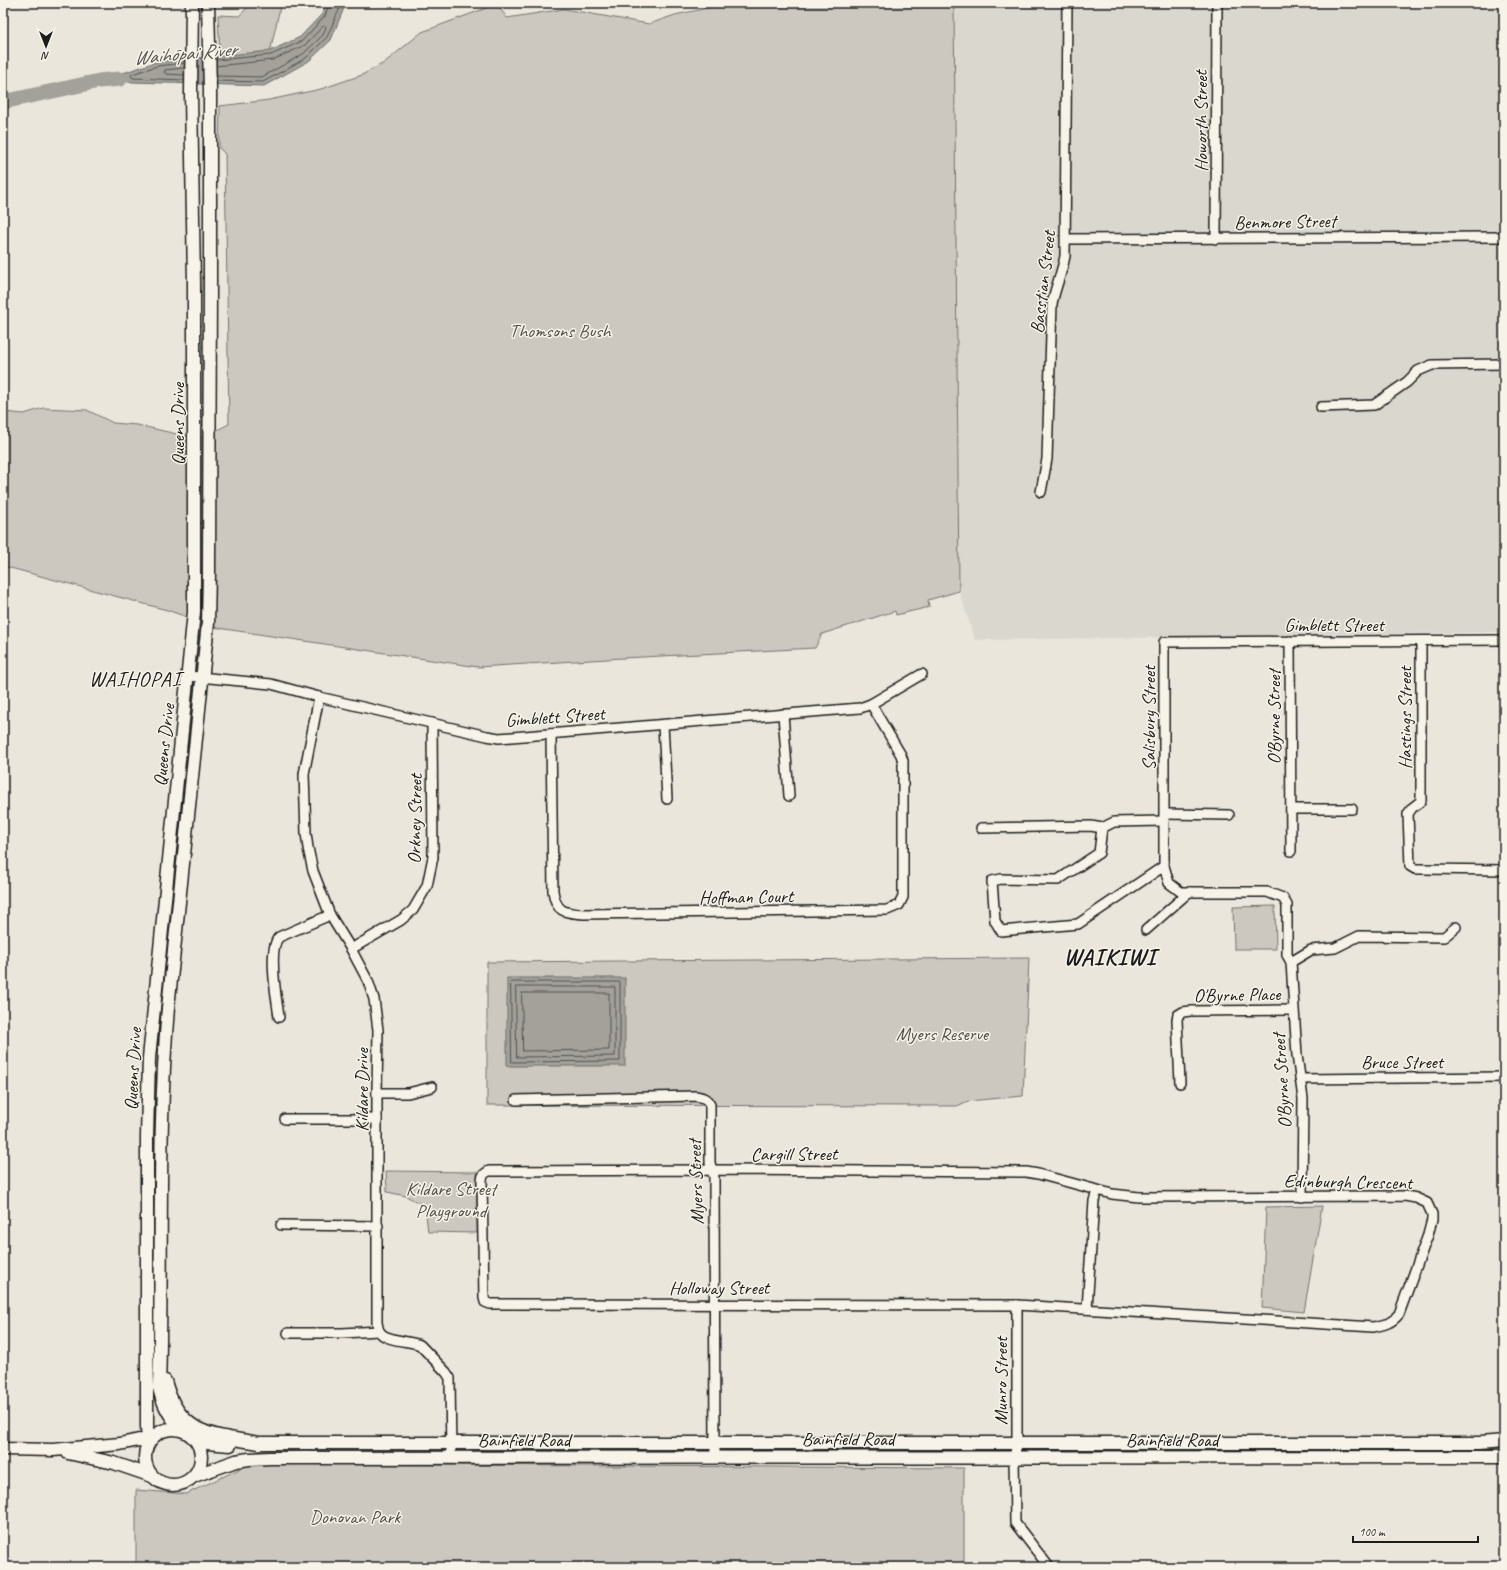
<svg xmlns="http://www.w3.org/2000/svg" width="1507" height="1570" font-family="Caveat,sans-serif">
<rect width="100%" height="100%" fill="#eae6dc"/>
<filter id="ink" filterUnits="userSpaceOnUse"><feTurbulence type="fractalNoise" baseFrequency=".025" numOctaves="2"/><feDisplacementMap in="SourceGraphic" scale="8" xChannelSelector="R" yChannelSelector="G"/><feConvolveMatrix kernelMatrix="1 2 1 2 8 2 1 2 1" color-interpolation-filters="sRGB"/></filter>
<g filter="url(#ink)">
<polygon fill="#dad7ce" points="954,3 1504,3 1504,632 975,640 959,591"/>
<g fill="#ccc8c0" stroke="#74726e">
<polygon points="252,3 281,3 270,52 220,56 218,15 239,16"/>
<polygon points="731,3 954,3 959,591 928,600 929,607 896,615 895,611 822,634 815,648 623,658 478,667 218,628 167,610 3,566 3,412 24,414 43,408 87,410 113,423 137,425 199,439 229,424 225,154 219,148 220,106 269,100 321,89 362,75 384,63 422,32 497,4 507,18 564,9 649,24 675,15"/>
<polygon points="1275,906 1276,949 1234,949 1233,907"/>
<polygon points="1029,958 1023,1096 968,1101 957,1106 487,1105 487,962"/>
<polygon points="386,1171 477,1172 477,1233 428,1232 425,1206 406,1196 387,1192"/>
<polygon points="1322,1206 1304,1312 1262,1308 1266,1207"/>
<polygon points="250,1464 964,1468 964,1567 136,1567 136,1490 186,1494"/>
</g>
<g fill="#a3a19a" stroke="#6d6c68">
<polygon points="326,3 346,3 331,40 309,61 264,86 99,81 156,62 270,51 300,37 322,14"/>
<rect x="507" y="978" width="118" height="88"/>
</g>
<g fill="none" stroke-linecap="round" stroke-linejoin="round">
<g stroke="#52514e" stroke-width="1">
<polyline points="216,60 271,55 302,41 325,16 329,3"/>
<polyline points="216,66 273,60 305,45 323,26 326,27 323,35 303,54 262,77 217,76"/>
<polyline points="184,75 166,74 164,72 165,70 184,68"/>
<polyline points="184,80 133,78 131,76 132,74 157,66 184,63"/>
<polyline points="217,81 263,82 306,58 327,37 342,3"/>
<polygon points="511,982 620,982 620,1061 512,1062"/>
<polygon points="516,987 615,987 615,1056 517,1057"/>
<polygon points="522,993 609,993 609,1050 523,1051"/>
</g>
<polyline stroke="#a3a19a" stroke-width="15" points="3,102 99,81 120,79"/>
<g stroke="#1c1c1c" stroke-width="12">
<g id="street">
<polyline points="1066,239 1504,237"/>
<polyline points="1216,239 1217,3"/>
<polyline points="1321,407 1374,405 1407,382 1418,371 1432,365 1504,364"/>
<path d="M1041,492L1047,459L1052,304C1055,288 1062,273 1065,256L1067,3"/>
<polyline points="1290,641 1291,851"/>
<polyline points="1421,641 1421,801 1412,808 1408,814 1410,866 1415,869 1422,869 1504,870"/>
<polyline points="189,676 271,684 319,697 487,736 499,738 860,708 871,704 922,674"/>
<path d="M319,697L304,774L306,833L308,848L313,871L330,915L351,949L368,981L374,999L378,1030L377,1093V1323C378,1326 378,1330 380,1332C385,1341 411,1341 420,1345L446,1372L450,1378L451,1456"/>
<polyline points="783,714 789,796"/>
<polyline points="663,725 667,799"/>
<path d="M551,734L553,891C556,912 564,913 584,914L887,910L899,905L903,897V761L901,755L871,704"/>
<polyline points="1291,809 1352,809"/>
<polyline points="1165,814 1229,815"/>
<polyline points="981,828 1091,826 1102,828 1114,822 1164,821"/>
<polyline points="1102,828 1099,853 1058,880 1001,879 992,881 995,921 1001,931 1078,924 1164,866"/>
<polyline points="1146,930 1189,892"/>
<polyline points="351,949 401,920 413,910 427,886 433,857 432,723"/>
<polyline points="1291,962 1311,950 1335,948 1359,936 1444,937 1456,927"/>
<path d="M279,1017C277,1001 267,949 279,937L330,915"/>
<polyline points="1300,1079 1504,1077"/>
<polyline points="1180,1083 1177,1020 1178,1015 1183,1012 1190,1011 1293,1010"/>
<polyline points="377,1093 408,1093 432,1087"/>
<path d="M516,1100L695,1096C702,1097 707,1098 710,1105V1163L714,1177L715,1456"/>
<polyline points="285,1119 377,1119"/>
<path d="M711,1170L1026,1172L1038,1174L1112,1194L1139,1197L1405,1196L1416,1198L1427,1203L1432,1214V1220L1428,1235L1399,1314C1392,1323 1384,1325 1373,1327L1017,1305L490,1304L485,1302L484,1297L482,1182C482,1176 483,1174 489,1171Z"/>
<polyline points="1302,1197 1303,1099 1297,1055 1291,962 1287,955 1287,905 1283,898 1267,892 1181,892 1169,883 1164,866 1164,642 1504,640"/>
<polyline points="281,1225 378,1226"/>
<polyline points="1017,1305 1017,1444 1014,1457 1015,1523 1049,1567"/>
<polyline points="1087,1309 1094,1201 1097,1190"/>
<polyline points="288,1333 342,1333 379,1331"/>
</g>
</g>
<g stroke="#1c1c1c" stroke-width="15">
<g id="secondary">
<path d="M165,1381C179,1435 211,1435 259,1443H1480L1504,1441"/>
<circle cx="173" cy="1457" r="28"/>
<path d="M184,1431C170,1419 163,1405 159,1388C163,1261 157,1134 168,1008L208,623L209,572L210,283V91L208,3"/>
<polyline points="194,1438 207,1443 230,1445"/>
<polyline points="3,1449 53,1450 120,1444 139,1440 148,1442 147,1426 147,1137 149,1058 194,612 194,283 191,93 192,3"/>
<polyline points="68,1453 114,1463 152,1476"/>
<polyline points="194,1476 236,1461 249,1459 270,1458 1504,1457"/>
</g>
</g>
<use href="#street" stroke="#f7f3e8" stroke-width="9"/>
<use href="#secondary" stroke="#f7f3e8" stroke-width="12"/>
</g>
</g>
<g text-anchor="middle" stroke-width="3" stroke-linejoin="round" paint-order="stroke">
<g font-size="19" fill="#1c1c1c" stroke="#f7f3e8">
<text transform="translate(1200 121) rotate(-90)" y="7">Howorth Street</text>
<text transform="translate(1285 221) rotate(-1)" y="7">Benmore Street</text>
<text transform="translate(1042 282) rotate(-83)" y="7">Basstian Street</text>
<text transform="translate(177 424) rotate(-90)" y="7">Queens Drive</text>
<text x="1334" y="631">Gimblett Street</text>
<text transform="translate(555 716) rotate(-4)" y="7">Gimblett Street</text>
<text transform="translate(1273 717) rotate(-90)" y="7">O'Byrne Street</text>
<text transform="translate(1148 718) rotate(-90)" y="7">Salisbury Street</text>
<text transform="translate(1404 718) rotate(-90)" y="7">Hastings Street</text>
<text transform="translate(163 745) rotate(-84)" y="7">Queens Drive</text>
<text transform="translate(414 819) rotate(-89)" y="7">Orkney Street</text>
<text transform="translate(746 896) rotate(-1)" y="7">Hoffman Court</text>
<text transform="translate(1237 994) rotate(-1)" y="7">O'Byrne Place</text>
<text x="1402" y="1068">Bruce Street</text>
<text transform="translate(132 1069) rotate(-87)" y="7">Queens Drive</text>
<text transform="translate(1281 1081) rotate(-94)" y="7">O'Byrne Street</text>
<text transform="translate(361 1090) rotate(-90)" y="7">Kildare Drive</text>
<text x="794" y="1160">Cargill Street</text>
<text transform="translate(1348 1181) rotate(1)" y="7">Edinburgh Crescent</text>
<text transform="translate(695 1182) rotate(-92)" y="7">Myers Street</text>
<text x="719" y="1294">Holloway Street</text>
<text transform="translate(1000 1381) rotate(-90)" y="7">Munro Street</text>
<text x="848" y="1445">Bainfield Road</text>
<text x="524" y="1446">Bainfield Road</text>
<text x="1172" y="1446">Bainfield Road</text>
</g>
<g font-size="19" fill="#51504d" stroke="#f7f3e8">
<text x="560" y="337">Thomsons Bush</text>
<text x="942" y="1040">Myers Reserve</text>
<text x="451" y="1195">Kildare Street<tspan x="451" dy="22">Playground</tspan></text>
<text x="355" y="1523">Donovan Park</text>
</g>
<g font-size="20" font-style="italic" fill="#52514e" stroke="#f7f3e8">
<text transform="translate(185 53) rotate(-5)" y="7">Waihōpai River</text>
</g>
<g font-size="21" letter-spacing="1" fill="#1c1c1c" stroke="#f7f3e8">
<text x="135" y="686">WAIHOPAI</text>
</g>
<g font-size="23" font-weight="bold" letter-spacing="1" fill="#1c1c1c" stroke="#f7f3e8">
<text x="1110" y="965">WAIKIWI</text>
</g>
</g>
<rect width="1507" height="1570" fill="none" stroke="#f7f3e8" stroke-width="16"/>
<rect x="8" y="8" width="1491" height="1554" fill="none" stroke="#1c1c1c" stroke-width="1.5" filter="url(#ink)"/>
<g transform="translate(46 46) rotate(180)" stroke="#f7f3e8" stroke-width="3" paint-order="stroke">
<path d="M0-3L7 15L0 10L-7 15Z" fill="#1c1c1c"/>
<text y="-6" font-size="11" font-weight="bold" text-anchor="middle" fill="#1c1c1c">N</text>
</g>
<path d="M1353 1536v6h125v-6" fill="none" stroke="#1c1c1c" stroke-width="2"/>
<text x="1359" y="1536" font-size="12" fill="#1c1c1c" stroke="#f7f3e8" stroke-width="3" paint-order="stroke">100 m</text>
</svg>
